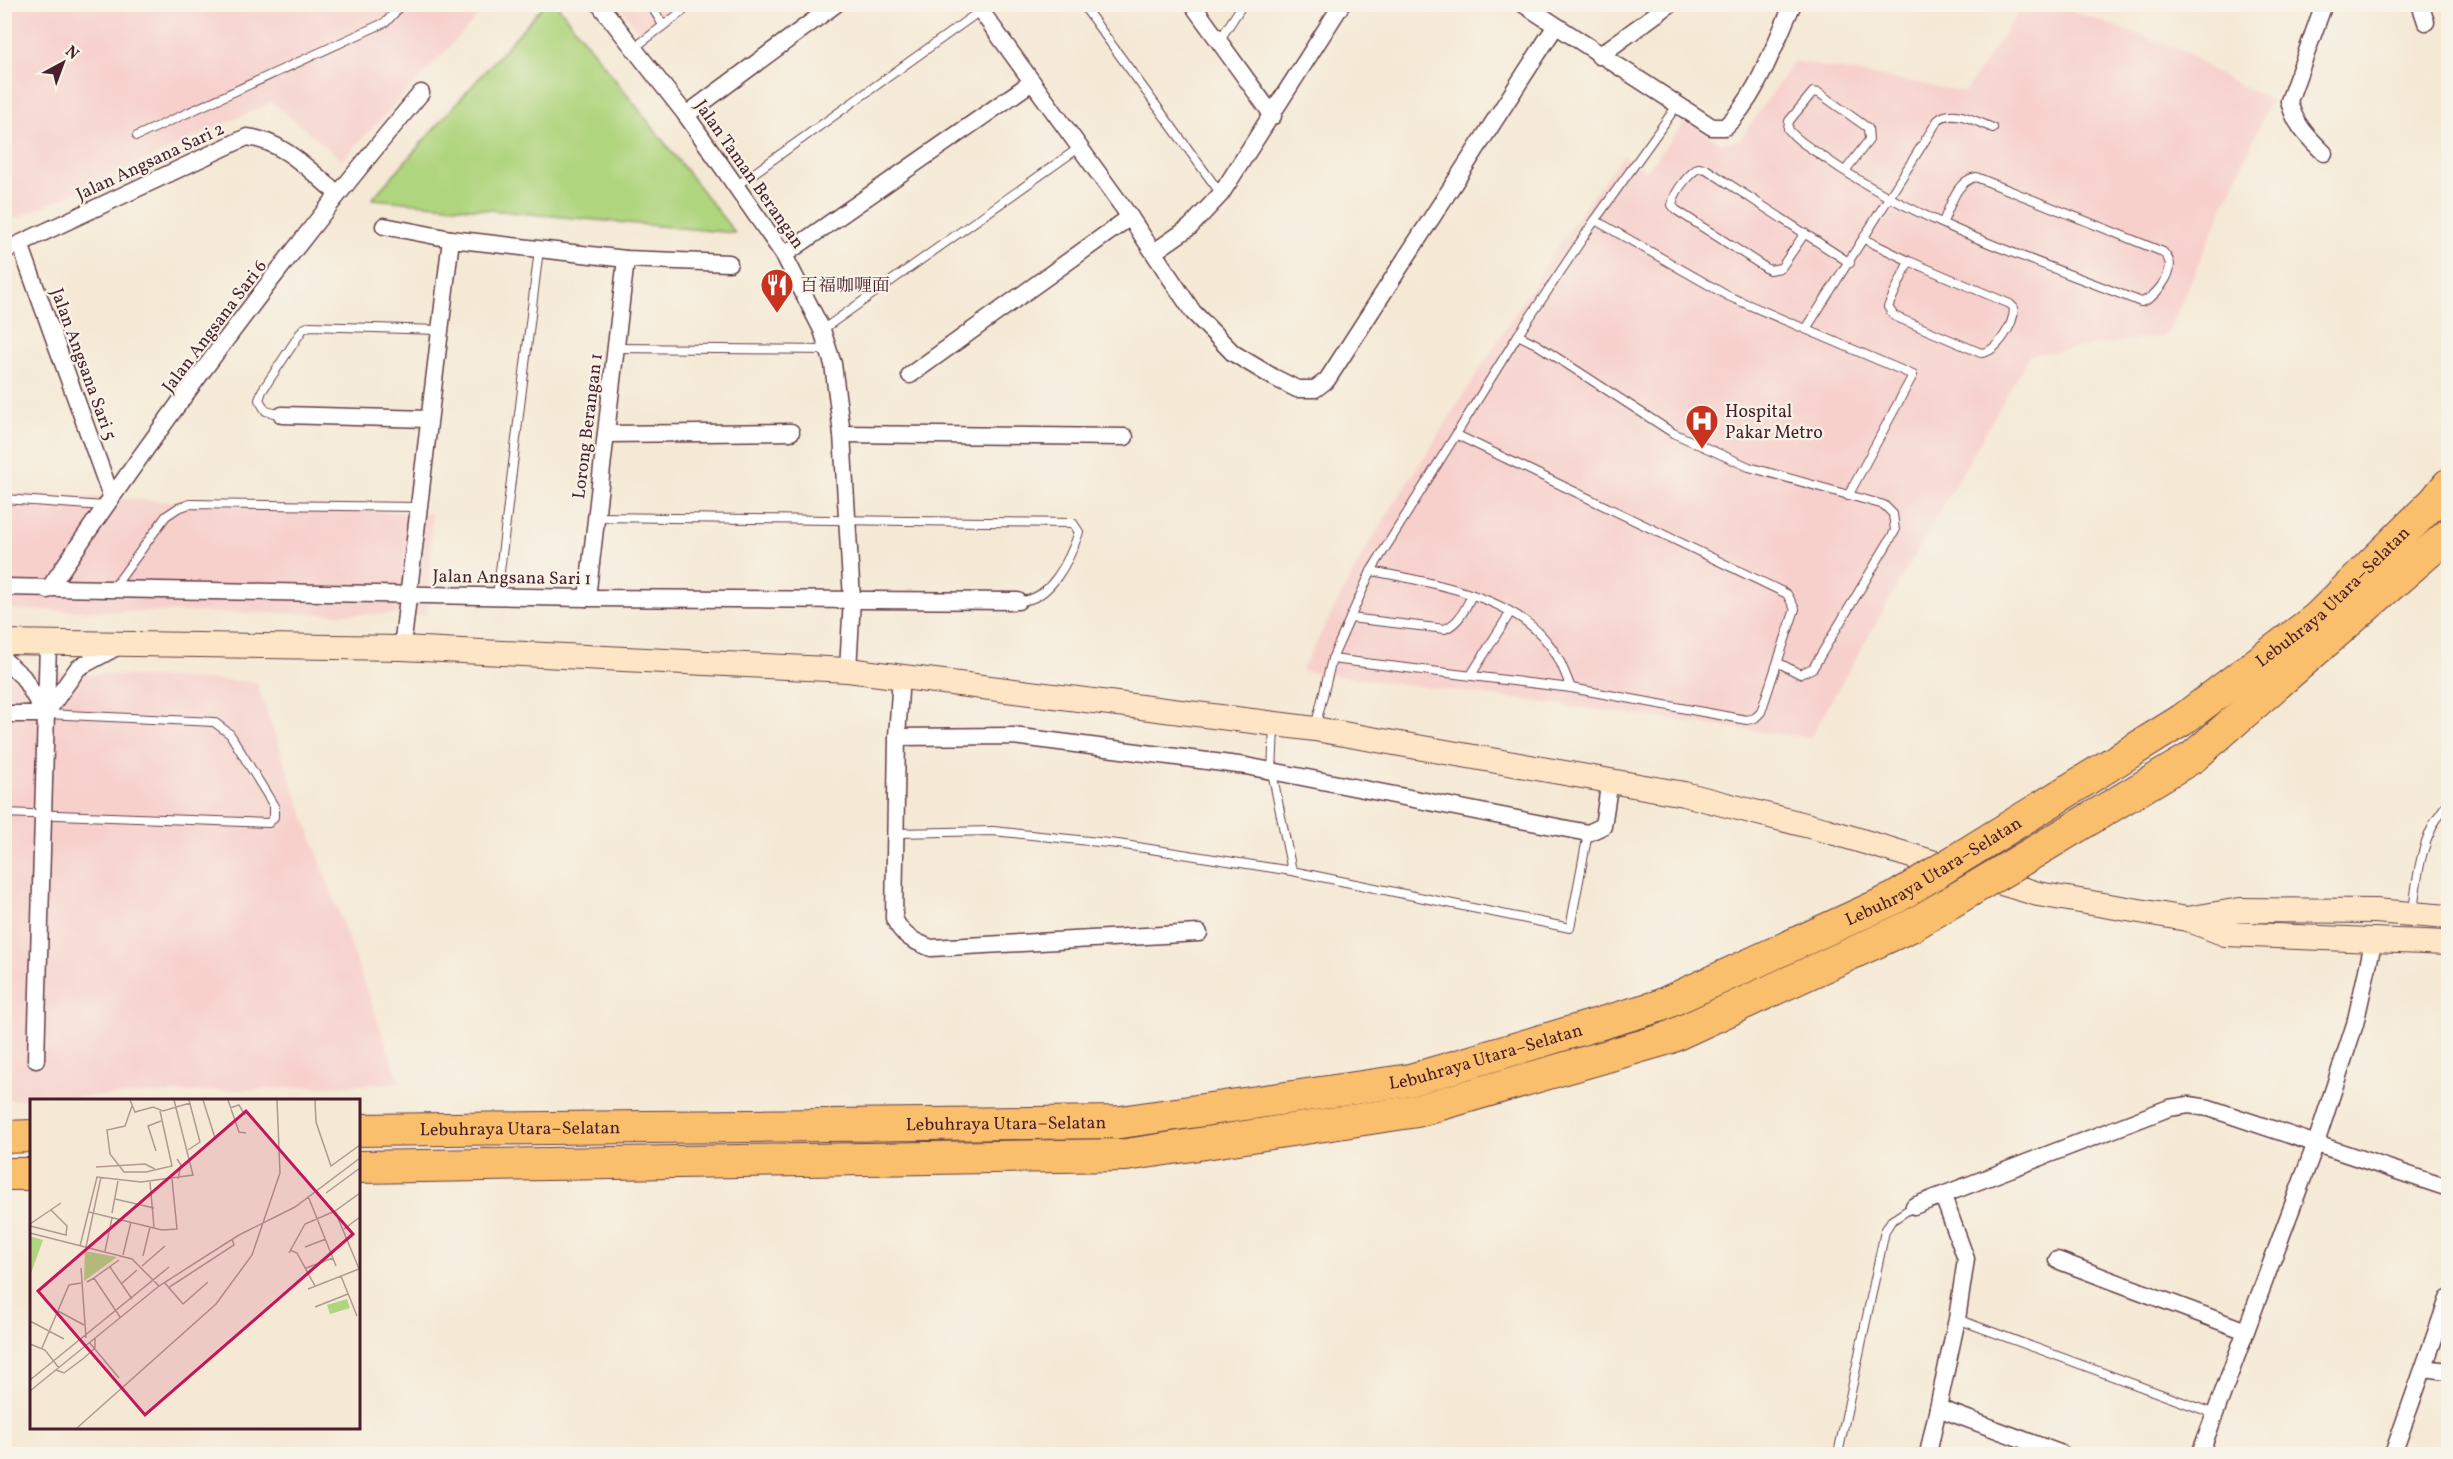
<svg xmlns="http://www.w3.org/2000/svg" width="2453" height="1459" font-family="Vollkorn,'Noto Serif SC',serif">
<rect width="100%" height="100%" fill="#f7f3e8"/>
<filter id="ink" filterUnits="userSpaceOnUse"><feTurbulence type="fractalNoise" baseFrequency=".0167" numOctaves="2"/><feDisplacementMap in="SourceGraphic" scale="12" xChannelSelector="R" yChannelSelector="G"/><feConvolveMatrix kernelMatrix="1 2 1 2 8 2 1 2 1" color-interpolation-filters="sRGB"/></filter>
<filter id="wash" filterUnits="userSpaceOnUse"><feTurbulence type="fractalNoise" baseFrequency=".008" numOctaves="4" result="noise"/><feDisplacementMap in="SourceGraphic" scale="24" xChannelSelector="R" yChannelSelector="G"/><feGaussianBlur stdDeviation="1.35" result="paint"/><feColorMatrix in="noise" values="0 0 0 0 0 0 0 0 0 0 0 0 0 0 0 0 0 1.4 0 .05"/><feComposite in="paint" operator="in"/></filter>
<g filter="url(#wash)">
<rect width="100%" height="100%" fill="#f5e9d5"/>
<g fill="#f7d0cc">
<polygon points="4,5 489,5 342,160 272,102 5,224"/>
<polygon points="619,5 687,5 643,37"/>
<polygon points="2023,5 2056,5 2189,53 2214,72 2271,100 2167,335 2030,355 1810,738 1301,671 1368,545 1573,223 1623,155 1646,171 1687,119 1720,143 1740,140 1794,61 1965,92"/>
<polygon points="4,493 432,514 428,615 5,610"/>
<polygon points="5,670 256,682 400,1083 5,1100"/>
</g>
<polygon fill="#b0d57f" stroke="#7d7a55" stroke-width="1.5" points="544,5 557,5 735,233 372,199"/>
</g>
<g filter="url(#ink)">
<g fill="none" stroke-linecap="round" stroke-linejoin="round">
<g stroke="#643d44" stroke-width="10">
<g id="lane">
<polyline points="650,4 663,25"/>
<polyline points="1082,4 1221,194"/>
<polyline points="1219,41 1243,4"/>
<polyline points="634,48 692,4"/>
<polyline points="137,136 386,22 397,10 398,4"/>
<path d="M1845,171L1869,140L1868,128L1819,93L1813,92L1789,121L1788,129C1798,142 1814,150 1828,160C1921,225 2036,260 2141,302C2154,300 2174,273 2169,261C2168,257 2165,255 2163,252L1976,177C1956,181 1951,205 1943,222"/>
<polyline points="736,186 980,11"/>
<polyline points="1595,220 1728,296 1913,375 1848,496"/>
<path d="M1805,233L1781,268L1769,270L1676,210L1672,205C1674,192 1687,176 1698,168L1706,169L1850,263"/>
<path d="M1864,239L1909,261L2010,304L2014,308C2014,325 1997,352 1981,353L1894,316L1888,307L1909,261"/>
<path d="M1806,329L1938,120C1953,107 1976,122 1993,128"/>
<polyline points="822,330 1080,147"/>
<polyline points="1518,335 1595,220 1676,107"/>
<polyline points="616,348 829,350"/>
<polyline points="282,415 266,411 259,400 262,391 303,329 310,326 438,330"/>
<polyline points="4,499 104,506"/>
<path d="M595,517L1073,523L1079,532C1070,559 1050,602 1018,601"/>
<path d="M1371,571C1425,581 1512,595 1548,643C1559,656 1565,673 1571,688"/>
<polyline points="112,590 166,516 178,508 190,504 417,507"/>
<polyline points="497,596 539,249"/>
<path d="M1350,618L1445,629C1460,622 1465,609 1472,595"/>
<polyline points="1332,659 1571,688 1747,720 1755,718 1761,712 1795,609 1787,594 1457,435"/>
<polyline points="1471,675 1510,613"/>
<polyline points="1274,727 1272,772 1292,871"/>
<polyline points="1315,728 1332,659 1371,571 1518,335 1536,344 1673,433 1749,467 1884,505 1893,514 1895,531 1813,668 1800,674 1779,663"/>
<polyline points="4,813 269,823 274,817 274,806 230,734 214,722 46,714"/>
<polyline points="897,833 993,831 1118,844 1292,871 1570,928 1588,833"/>
<path d="M2413,913C2417,874 2422,833 2448,803"/>
<polyline points="1957,1319 2215,1414"/>
<polyline points="1838,1454 1885,1231 1891,1221 1914,1206"/>
</g>
</g>
<g stroke="#643d44" stroke-width="19">
<g id="street">
<polyline points="599,4 686,115 784,255 822,330 833,364 842,434 852,599 848,670"/>
<polyline points="976,4 1130,217 1193,312 1233,353 1273,377 1297,389 1315,389 1327,380 1555,27"/>
<polyline points="1192,4 1273,116"/>
<path d="M1523,4L1712,127H1725C1758,97 1774,44 1793,4"/>
<polyline points="2420,4 2426,22"/>
<polyline points="1599,56 1670,4"/>
<polyline points="686,115 836,4"/>
<path d="M2324,153C2307,136 2295,125 2289,101L2324,4"/>
<polyline points="384,226 451,239 402,648"/>
<polyline points="451,239 626,259 729,263"/>
<polyline points="20,244 111,496"/>
<path d="M4,251L247,137C283,141 310,171 337,193"/>
<polyline points="1154,252 1190,227 1221,194 1342,4"/>
<polyline points="784,255 1032,82"/>
<polyline points="910,375 1130,217"/>
<polyline points="282,415 429,419"/>
<polyline points="606,434 791,432"/>
<polyline points="842,434 1125,437"/>
<polyline points="4,587 587,598 1018,601"/>
<path d="M48,590C164,418 288,252 421,93"/>
<polyline points="587,598 626,259"/>
<polyline points="4,660 23,677 45,714"/>
<path d="M901,676L897,737L894,918C902,936 913,941 931,948L1199,933"/>
<polyline points="46,713 78,668 117,647"/>
<polyline points="4,714 45,714"/>
<polyline points="897,737 1013,736 1246,766 1588,833 1603,826 1610,780"/>
<polyline points="36,1060 48,643"/>
<polyline points="1914,1206 2169,1108 2189,1105 2209,1108 2448,1188"/>
<polyline points="2057,1260 2246,1331"/>
<polyline points="2424,1368 2448,1371"/>
<polyline points="1938,1408 2062,1454"/>
<polyline points="1928,1454 1957,1319 1966,1259 1943,1196"/>
<polyline points="2200,1454 2316,1143 2355,1024 2374,939"/>
<polyline points="2393,1454 2448,1299"/>
</g>
</g>
<g stroke="#643d44" stroke-width="26">
<g id="secondary">
<polyline points="4,642 402,648 848,670 1315,729 1684,794 1825,830 2038,894 2187,919 2225,934 2448,943"/>
<polyline points="2187,919 2240,910 2375,911 2448,917"/>
</g>
</g>
<g stroke="#643d44" stroke-width="34">
<g id="highway">
<path id="s1" d="M2182,720L2317,618L2435,501L2448,485"/>
<polyline points="2193,757 2448,535"/>
<path id="s2" d="M358,1130L1121,1122L1410,1080L1659,1006"/>
<polyline points="4,1137 32,1136"/>
<polyline points="358,1167 1126,1155 1417,1111 1666,1039"/>
<polyline points="4,1174 32,1174"/>
</g>
</g>
<use href="#lane" stroke="#fff" stroke-width="8"/>
<use href="#street" stroke="#fff" stroke-width="16"/>
<use href="#secondary" stroke="#fde5c5" stroke-width="24"/>
<use href="#highway" stroke="#f9bf6d" stroke-width="32"/>
<g stroke="#643d44" stroke-width="34" stroke-linecap="butt">
<g id="highway-bridge">
<path id="s3" d="M1659,1006L1895,898L2182,720"/>
<polyline points="1666,1039 1911,926 2193,757"/>
</g>
</g>
<use href="#highway-bridge" stroke="#f9bf6d" stroke-width="32"/>
</g>
</g>
<defs>
<g id="restaurant-pin" transform="scale(1.725)"><path d="M0 17L-7.5 6A9.5 9.5 0 1 1 7.5 6Z" fill="#c8321e" stroke="#f7f3e8"/><path d="M-5-6h1v4h1v-4h1v4h1v-4h1v5L-1.5 .5V6h-2V.5L-5-1ZM5-6V6H3V1.5H1.5Q1.5-4 5-6Z" fill="#fff"/></g>
<g id="hospital-pin" transform="scale(1.725)"><path d="M0 17L-7.5 6A9.5 9.5 0 1 1 7.5 6Z" fill="#c8321e" stroke="#f7f3e8"/><path d="M-5-5h3v3.5h4V-5h3V5h-3V1.5h-4V5h-3Z" fill="#fff"/></g>
</defs>
<g fill-rule="evenodd">
<use href="#restaurant-pin" x="777" y="285"/>
<use href="#hospital-pin" x="1702" y="421"/>
</g>
<g text-anchor="middle" stroke-width="4.5" stroke-linejoin="round" paint-order="stroke">
<g font-size="18" fill="#4a1f2b" stroke="#f7f3e8">
<text transform="translate(150 161) rotate(-25)" y="6">Jalan Angsana Sari 2</text>
<text transform="translate(750 174) rotate(55)" y="6">Jalan Taman Berangan</text>
<text transform="translate(214 326) rotate(-53)" y="6">Jalan Angsana Sari 6</text>
<text transform="translate(84 364) rotate(70)" y="6">Jalan Angsana Sari 5</text>
<text transform="translate(587 426) rotate(-83)" y="6">Lorong Berangan 1</text>
<text transform="translate(512 577) rotate(1)" y="6">Jalan Angsana Sari 1</text>
<text dy="6" stroke="none"><textPath href="#s1" startOffset="195">Lebuhraya Utara–Selatan</textPath></text>
<text dy="6" stroke="none"><textPath href="#s3" startOffset="306">Lebuhraya Utara–Selatan</textPath></text>
<text dy="6" stroke="none"><textPath href="#s2" startOffset="1134">Lebuhraya Utara–Selatan</textPath></text>
<text dy="6" stroke="none"><textPath href="#s2" startOffset="648">Lebuhraya Utara–Selatan</textPath></text>
<text dy="6" stroke="none"><textPath href="#s2" startOffset="162">Lebuhraya Utara–Selatan</textPath></text>
</g>
<g font-size="18" fill="#4a1f2b" stroke="#f7f3e8" text-anchor="start">
<text x="800" y="291">百福咖喱面</text>
<text x="1725" y="417">Hospital<tspan x="1725" dy="21">Pakar Metro</tspan></text>
</g>
</g>
<g transform="translate(30 1099)">
<rect width="330" height="330" fill="#f5e9d5"/>
<path d="M0,137L13,141L0,177ZM55,152L87,158L54,182ZM317,200L320,209L300,215L297,206Z" fill="#b0d57f"/>
<path fill="none" stroke="#b19891" stroke-width="1.5" d="M100,1L105,13L123,8L133,12L160,4M173,1L185,39M198,1L209,33L216,34M285,1L286,23L301,67L330,46M102,7L95,27L77,31L80,55L94,73H116L142,67L130,12M200,9L209,6L215,16M158,51L170,43L159,1M126,52L118,27L131,22M147,60L151,66L148,80M66,68L115,65L125,70M120,83L124,128M296,94L330,69M278,97L306,167M85,100L124,109M305,112L330,172M59,113L132,131L147,130L142,80M82,114L88,82M0,125L31,104M0,127L36,136L37,127L21,111M314,130L330,118M0,134L102,160L129,187M50,147L67,78L111,83L163,76L144,1M56,148L71,78M275,148L296,140M260,151L267,154L285,187M75,152L82,119M259,154L275,125L305,112L330,94M93,156L101,123M113,157L120,128M112,167L135,147M80,168L102,200M51,169L56,239M276,169L303,159M311,177L327,217M64,179L89,161M57,183L64,179L90,218M134,183L153,205L178,183M91,185L107,171M138,189L204,146L202,140M278,190L329,170M285,208L318,195M28,212L54,226M0,222L34,240M59,243L89,279M0,245L15,251L29,269M12,249L39,186L51,184M26,271L34,274L54,259L65,249V239M0,281L139,168M0,292L129,187L209,136L265,108L330,59M47,329L186,205L222,156L250,74L247,1"/>
<path fill="#c2185b" fill-opacity="0.15" stroke="#c2185b" stroke-width="3" d="M216,12L323,135L115,316L8,192Z"/>
<rect width="330" height="330" fill="none" stroke="#4a1f2b" stroke-width="3"/>
</g>
<rect width="2453" height="1459" fill="none" stroke="#f7f3e8" stroke-width="24"/>
<g transform="translate(63 63) rotate(41)" stroke="#f7f3e8" stroke-width="4.5" paint-order="stroke">
<path d="M0-4.5L10 22L0 15L-10 22Z" fill="#4a1f2b"/>
<text y="-9" font-size="16" font-weight="bold" text-anchor="middle" fill="#4a1f2b">N</text>
</g>
</svg>
